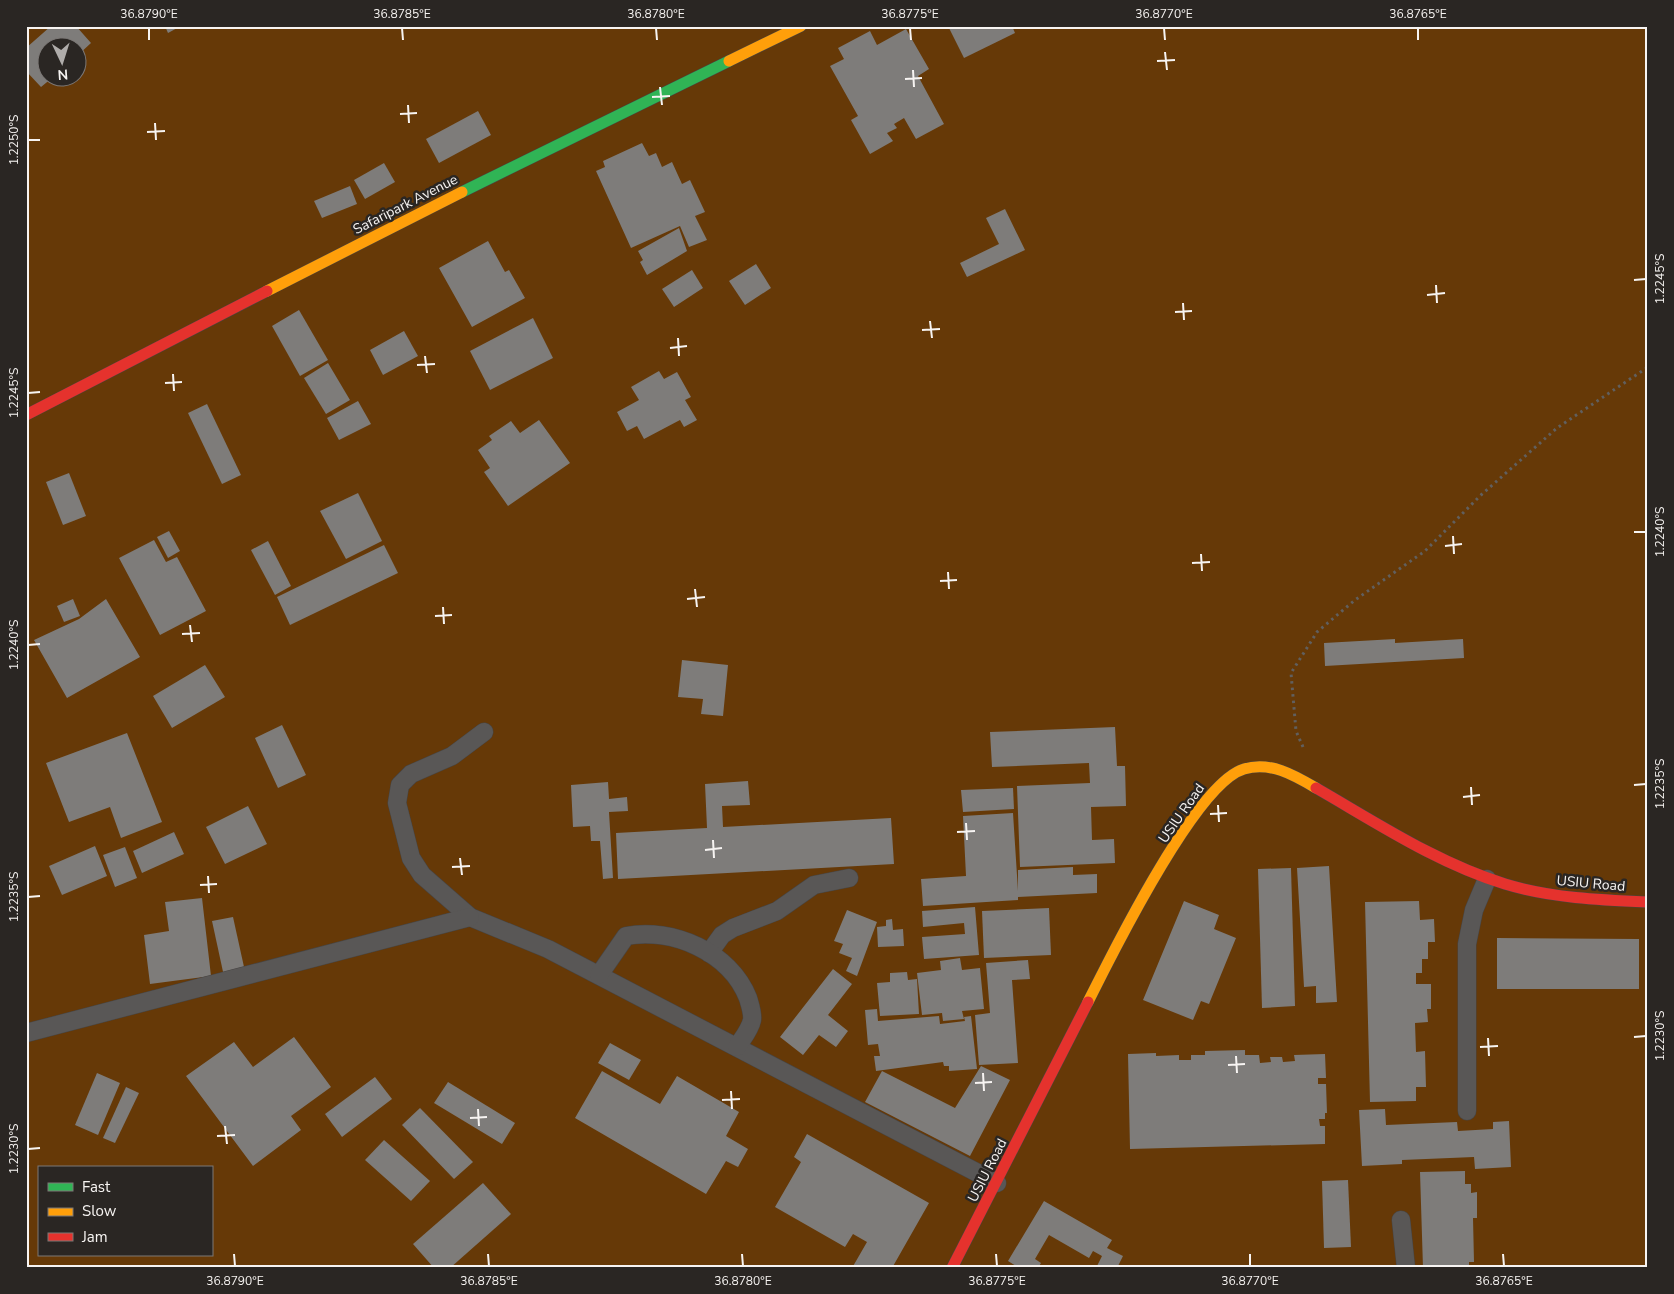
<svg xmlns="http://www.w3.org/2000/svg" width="1674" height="1294" font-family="'Nunito Sans',sans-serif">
<rect width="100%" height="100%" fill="#292624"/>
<path fill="#663907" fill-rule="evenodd" d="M26,26H1648V1268H26ZM48,48H78V78H48ZM39,1168H211V1255H39Z"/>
<g fill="#7e7c7a">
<polygon points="51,26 76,26 91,43 78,55 78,48 48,48 48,78 52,78 41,87 26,71 26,48"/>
<polygon points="165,26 181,26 168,33"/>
<polygon points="948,26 1012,26 1015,33 964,58"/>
<polygon points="906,29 929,69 918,76 944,124 916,139 904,118 894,124 897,128 887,133 893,141 870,154 851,120 858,116 830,66 844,59 838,48 870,31 877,45"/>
<polygon points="478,111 491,135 439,163 426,139"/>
<polygon points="642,143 649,156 656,153 662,167 672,162 682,184 690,180 705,212 695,216 707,240 689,247 680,226 631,248 596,171 605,167 603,161"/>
<polygon points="384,163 395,182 365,199 354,180"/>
<polygon points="350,186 357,204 322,218 314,201"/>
<polygon points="1005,209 1025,250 967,277 960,263 999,244 986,218"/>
<polygon points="679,228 687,251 647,275 640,262 643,260 638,251"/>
<polygon points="488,241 505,272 509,270 525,298 472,327 439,268"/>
<polygon points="756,264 771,288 745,305 729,281"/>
<polygon points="692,270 703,288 674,307 662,289"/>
<polygon points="299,310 328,360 300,376 272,326"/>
<polygon points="533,318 553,358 490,390 470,351"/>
<polygon points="404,331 418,356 383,375 370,350"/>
<polygon points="328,363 350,400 326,414 304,378"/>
<polygon points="659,371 664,379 677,372 691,397 685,400 697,420 684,427 680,420 644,439 637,426 627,431 617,412 639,400 631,387"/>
<polygon points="358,401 371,424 339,440 327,418"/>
<polygon points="207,404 241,475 222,484 188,413"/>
<polygon points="539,420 570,463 508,506 484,472 490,468 478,450 492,440 489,436 511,421 520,433"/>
<polygon points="69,473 86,516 63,525 46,482"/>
<polygon points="358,493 382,541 346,559 320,511"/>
<polygon points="169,531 180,551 168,558 157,537"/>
<polygon points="154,540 166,562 177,557 206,611 160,635 119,558"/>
<polygon points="268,541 291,586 275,595 251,550"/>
<polygon points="384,545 398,573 290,625 277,597"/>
<polygon points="73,599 80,616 64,622 57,606"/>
<polygon points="106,599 140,657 67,698 34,640 79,619"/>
<polygon points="1395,639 1395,643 1463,639 1464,658 1325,666 1324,643"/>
<polygon points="682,660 728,665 723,716 701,714 703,699 678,697"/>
<polygon points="205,665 225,697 172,728 153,696"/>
<polygon points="282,725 306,775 278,788 255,738"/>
<polygon points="1115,727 1117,766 1125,766 1126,806 1091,807 1092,840 1114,839 1115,863 1020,867 1017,786 1090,783 1089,763 992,767 990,732"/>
<polygon points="127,733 162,822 121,838 110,807 69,822 46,763"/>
<polygon points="748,781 750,805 722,806 723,827 891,818 894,864 618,879 616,833 707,828 705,784"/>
<polygon points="608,782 609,799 627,797 628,811 609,812 613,878 603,879 600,841 591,841 590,826 573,827 571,785"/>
<polygon points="1013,788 1014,809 963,812 961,790"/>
<polygon points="248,806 267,844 225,864 206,827"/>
<polygon points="1013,813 1018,891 1018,870 1073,867 1073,875 1097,874 1097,893 1018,897 1018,900 923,906 921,879 966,876 963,816"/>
<polygon points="174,832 184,854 142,873 133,851"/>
<polygon points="95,846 107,876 62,895 49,866"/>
<polygon points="125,847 137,878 115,887 103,855"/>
<polygon points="1329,866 1337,1002 1316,1003 1316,986 1304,987 1297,868"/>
<polygon points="1291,868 1295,1006 1262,1008 1258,869"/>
<polygon points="202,898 211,976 150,984 144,935 169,931 165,902"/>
<polygon points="1184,901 1219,915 1214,929 1236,938 1209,1004 1201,1001 1193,1020 1143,1000"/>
<polygon points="1419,901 1420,920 1434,919 1435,942 1428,942 1428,959 1422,959 1422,973 1416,973 1416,984 1431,984 1431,1009 1427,1009 1428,1022 1415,1023 1416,1052 1425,1051 1426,1087 1416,1087 1416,1101 1370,1102 1365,902"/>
<polygon points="975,907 979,955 924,959 922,937 965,934 964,923 923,927 922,911"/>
<polygon points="1049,908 1051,955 984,958 982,911"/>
<polygon points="847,910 877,922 857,976 846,971 852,958 839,953 843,944 834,941"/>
<polygon points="233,917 246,976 225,981 212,921"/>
<polygon points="892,919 893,930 903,929 904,946 878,947 877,927 886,926 886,920"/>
<polygon points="1497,938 1639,939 1639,989 1497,989"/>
<polygon points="960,958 962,970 980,968 984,1009 962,1011 964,1019 943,1021 942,1013 922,1015 917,973 941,970 940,961"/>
<polygon points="1028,960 1030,979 1012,980 1018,1063 979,1065 975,1015 990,1013 986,963"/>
<polygon points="833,969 852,984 828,1015 848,1031 836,1047 819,1035 803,1055 780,1037"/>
<polygon points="907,972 908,980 917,979 919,1014 880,1016 877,983 890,982 890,973"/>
<polygon points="877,1009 878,1021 939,1016 940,1024 965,1021 964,1017 971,1016 977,1069 949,1071 949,1066 944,1066 943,1062 876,1071 874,1056 880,1056 878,1044 868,1045 865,1010"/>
<polygon points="294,1037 331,1087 291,1116 301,1130 253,1166 186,1076 234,1042 253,1067"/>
<polygon points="610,1043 641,1060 629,1080 598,1063"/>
<polygon points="1245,1050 1245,1055 1259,1055 1260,1063 1271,1062 1270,1057 1282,1057 1283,1062 1295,1061 1294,1055 1325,1054 1326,1078 1318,1078 1318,1084 1326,1084 1327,1113 1325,1113 1325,1119 1319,1119 1320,1126 1325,1126 1325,1144 1130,1149 1128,1054 1156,1053 1156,1056 1179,1055 1179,1060 1191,1060 1191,1055 1205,1055 1205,1051"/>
<polygon points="981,1066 1010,1080 970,1156 865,1102 882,1071 955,1108"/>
<polygon points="602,1071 660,1104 677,1076 739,1112 726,1136 748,1149 738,1167 726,1161 706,1194 575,1118"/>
<polygon points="97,1073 120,1083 98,1135 75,1125"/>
<polygon points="375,1077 392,1099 342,1137 325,1114"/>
<polygon points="448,1082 515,1123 502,1144 434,1103"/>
<polygon points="126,1087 139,1093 115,1143 103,1138"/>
<polygon points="420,1108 473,1162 454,1179 402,1125"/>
<polygon points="1385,1109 1386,1125 1457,1122 1458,1131 1493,1129 1493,1122 1509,1121 1511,1167 1475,1169 1474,1157 1402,1160 1402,1164 1362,1166 1359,1110"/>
<polygon points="807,1134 929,1203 892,1268 852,1268 867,1242 853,1234 845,1247 775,1207 801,1162 794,1157"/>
<polygon points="384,1140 430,1181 411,1201 365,1160"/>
<polygon points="1465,1171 1465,1184 1471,1184 1471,1193 1477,1192 1477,1218 1473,1218 1474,1262 1469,1262 1469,1268 1423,1268 1420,1172"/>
<polygon points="1348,1180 1351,1247 1324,1248 1322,1181"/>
<polygon points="483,1183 511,1214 450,1268 434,1268 413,1244"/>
<polygon points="1044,1201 1112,1240 1107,1248 1123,1256 1117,1268 1096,1268 1102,1256 1093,1251 1089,1258 1049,1235 1035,1259 1041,1263 1038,1268 1019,1268 1008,1261"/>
</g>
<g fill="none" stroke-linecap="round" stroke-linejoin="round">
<g stroke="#474544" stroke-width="19">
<g id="lane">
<polyline points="484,732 452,756 411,774 400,785 397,803 411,858 422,875 470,917 548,949 997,1183"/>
<polyline points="709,953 722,935 733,928 777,911 814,885 849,878"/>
<path d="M599,975L626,936C672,927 730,952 748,998C750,1005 753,1013 752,1020C750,1030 742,1039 737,1047"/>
<polyline points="26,1033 470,917"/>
<polyline points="1467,1111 1467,944 1474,910 1487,879"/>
<polyline points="1401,1220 1406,1268"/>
</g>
</g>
<g stroke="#474544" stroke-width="12">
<polyline id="fast" points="462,192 729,61"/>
</g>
<g stroke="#474544" stroke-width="12">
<g id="slow">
<polyline points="729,61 801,26"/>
<polyline points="267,291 462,192"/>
<path d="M1088,1002C1112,954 1196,783 1244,769C1270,761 1294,775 1316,788"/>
</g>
</g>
<g stroke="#474544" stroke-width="12">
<g id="jam">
<polyline points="26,415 267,291"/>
<path d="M1316,788C1377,823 1437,863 1505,884C1551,898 1600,900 1648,902"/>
<polyline points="952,1268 1088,1002"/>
</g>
</g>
<polyline stroke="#615f5e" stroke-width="3" stroke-dasharray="2.5 4" stroke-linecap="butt" points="1303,747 1296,731 1291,673 1317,632 1355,600 1425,551 1481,495 1557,428 1648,367"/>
<use href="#lane" stroke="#595756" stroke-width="18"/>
<use href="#fast" stroke="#30b455" stroke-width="11"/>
<use href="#slow" stroke="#ff9f0a" stroke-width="11"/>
<use href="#jam" stroke="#e5322d" stroke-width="11"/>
</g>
<path fill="none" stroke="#f7f4f2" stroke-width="2" d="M149,28V40M402,28L403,40M656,28L657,40M910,28L911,40M1164,28L1165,40M1418,28V40M1165,52L1167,70M1157,61L1175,60M913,70L914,87M905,79L922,78M660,87L662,105M652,97L670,96M408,105L409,123M400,114L417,113M155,123L156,140M147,132L165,131M28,140H40M1634,280L1646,279M1436,285L1437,303M1427,295L1445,293M1183,303L1184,320M1175,312L1192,311M930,321L932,338M922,330L940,329M678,338L679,356M670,348L687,346M425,356L427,373M417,365L435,364M173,374L174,391M165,383L182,382M28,393L40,392M1634,532H1646M1453,536L1454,554M1445,546L1462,544M1201,554L1202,571M1192,563L1210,562M948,572L949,589M940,581L957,580M695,589L697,607M687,599L705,597M443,607L444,624M435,616L452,615M190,625L192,642M182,634L200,633M28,645L40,644M1634,785L1646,784M1471,787L1472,805M1463,797L1480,795M1218,805L1219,822M1210,814L1227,813M966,823L967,840M957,832L975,831M713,840L714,858M705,850L722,848M460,858L462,875M452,867L470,866M208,876L209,893M200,885L217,884M28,897L40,896M1634,1037L1646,1036M1488,1038L1489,1056M1480,1047L1498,1046M1236,1056L1237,1073M1228,1065L1245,1064M983,1073L984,1091M975,1083L992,1082M731,1091L732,1109M722,1100L740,1099M478,1109L479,1126M470,1118L487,1117M225,1126L227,1144M217,1136L235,1135M28,1149L40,1148M234,1254L235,1266M488,1254L489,1266M742,1254L743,1266M996,1254L997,1266M1250,1254V1266M1503,1254L1504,1266"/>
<g text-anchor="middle" stroke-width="5" stroke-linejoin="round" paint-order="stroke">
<g font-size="14" fill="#f7f4f2" stroke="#2a2623">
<text transform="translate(405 204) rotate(-27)" y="5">Safaripark Avenue</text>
<text transform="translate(1181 813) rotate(-55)" y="5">USIU Road</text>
<text transform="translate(1591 883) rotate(5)" y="5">USIU Road</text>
<text transform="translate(987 1170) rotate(-63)" y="5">USIU Road</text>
</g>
</g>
<rect width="1674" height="1294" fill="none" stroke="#2a2623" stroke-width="55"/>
<rect x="38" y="1166" width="175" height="90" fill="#2a2623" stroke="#7c7876"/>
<rect x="48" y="1183" width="25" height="8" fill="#30b455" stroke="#7c7876"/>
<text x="82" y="1192" font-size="15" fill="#f7f4f2">Fast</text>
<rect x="48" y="1208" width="25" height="8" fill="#ff9f0a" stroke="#7c7876"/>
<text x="82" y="1216" font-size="15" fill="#f7f4f2">Slow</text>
<rect x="48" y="1233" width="25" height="8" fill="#e5322d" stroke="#7c7876"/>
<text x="82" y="1242" font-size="15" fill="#f7f4f2">Jam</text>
<g transform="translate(62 62) rotate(176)"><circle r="24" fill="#2a2623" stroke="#7c7876"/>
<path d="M0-4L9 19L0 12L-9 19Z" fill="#afacaa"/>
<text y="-8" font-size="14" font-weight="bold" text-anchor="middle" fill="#f7f4f2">N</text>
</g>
<rect x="28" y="28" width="1618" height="1238" fill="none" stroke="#f7f4f2" stroke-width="2"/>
<g font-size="12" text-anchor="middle" fill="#f7f4f2">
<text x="149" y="18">36.8790°E</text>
<text x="402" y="18">36.8785°E</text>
<text x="656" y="18">36.8780°E</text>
<text x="910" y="18">36.8775°E</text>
<text x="1164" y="18">36.8770°E</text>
<text x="1418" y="18">36.8765°E</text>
<text transform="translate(14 140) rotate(-90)" y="4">1.2250°S</text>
<text transform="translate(1660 279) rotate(-90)" y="4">1.2245°S</text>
<text transform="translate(14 393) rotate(-90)" y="4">1.2245°S</text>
<text transform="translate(1660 532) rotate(-90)" y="4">1.2240°S</text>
<text transform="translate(14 645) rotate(-90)" y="4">1.2240°S</text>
<text transform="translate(1660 784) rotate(-90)" y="4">1.2235°S</text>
<text transform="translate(14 897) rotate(-90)" y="4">1.2235°S</text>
<text transform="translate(1660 1036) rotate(-90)" y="4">1.2230°S</text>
<text transform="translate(14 1149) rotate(-90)" y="4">1.2230°S</text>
<text x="235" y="1285">36.8790°E</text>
<text x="489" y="1285">36.8785°E</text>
<text x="743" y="1285">36.8780°E</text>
<text x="997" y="1285">36.8775°E</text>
<text x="1250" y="1285">36.8770°E</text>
<text x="1504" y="1285">36.8765°E</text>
</g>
</svg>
